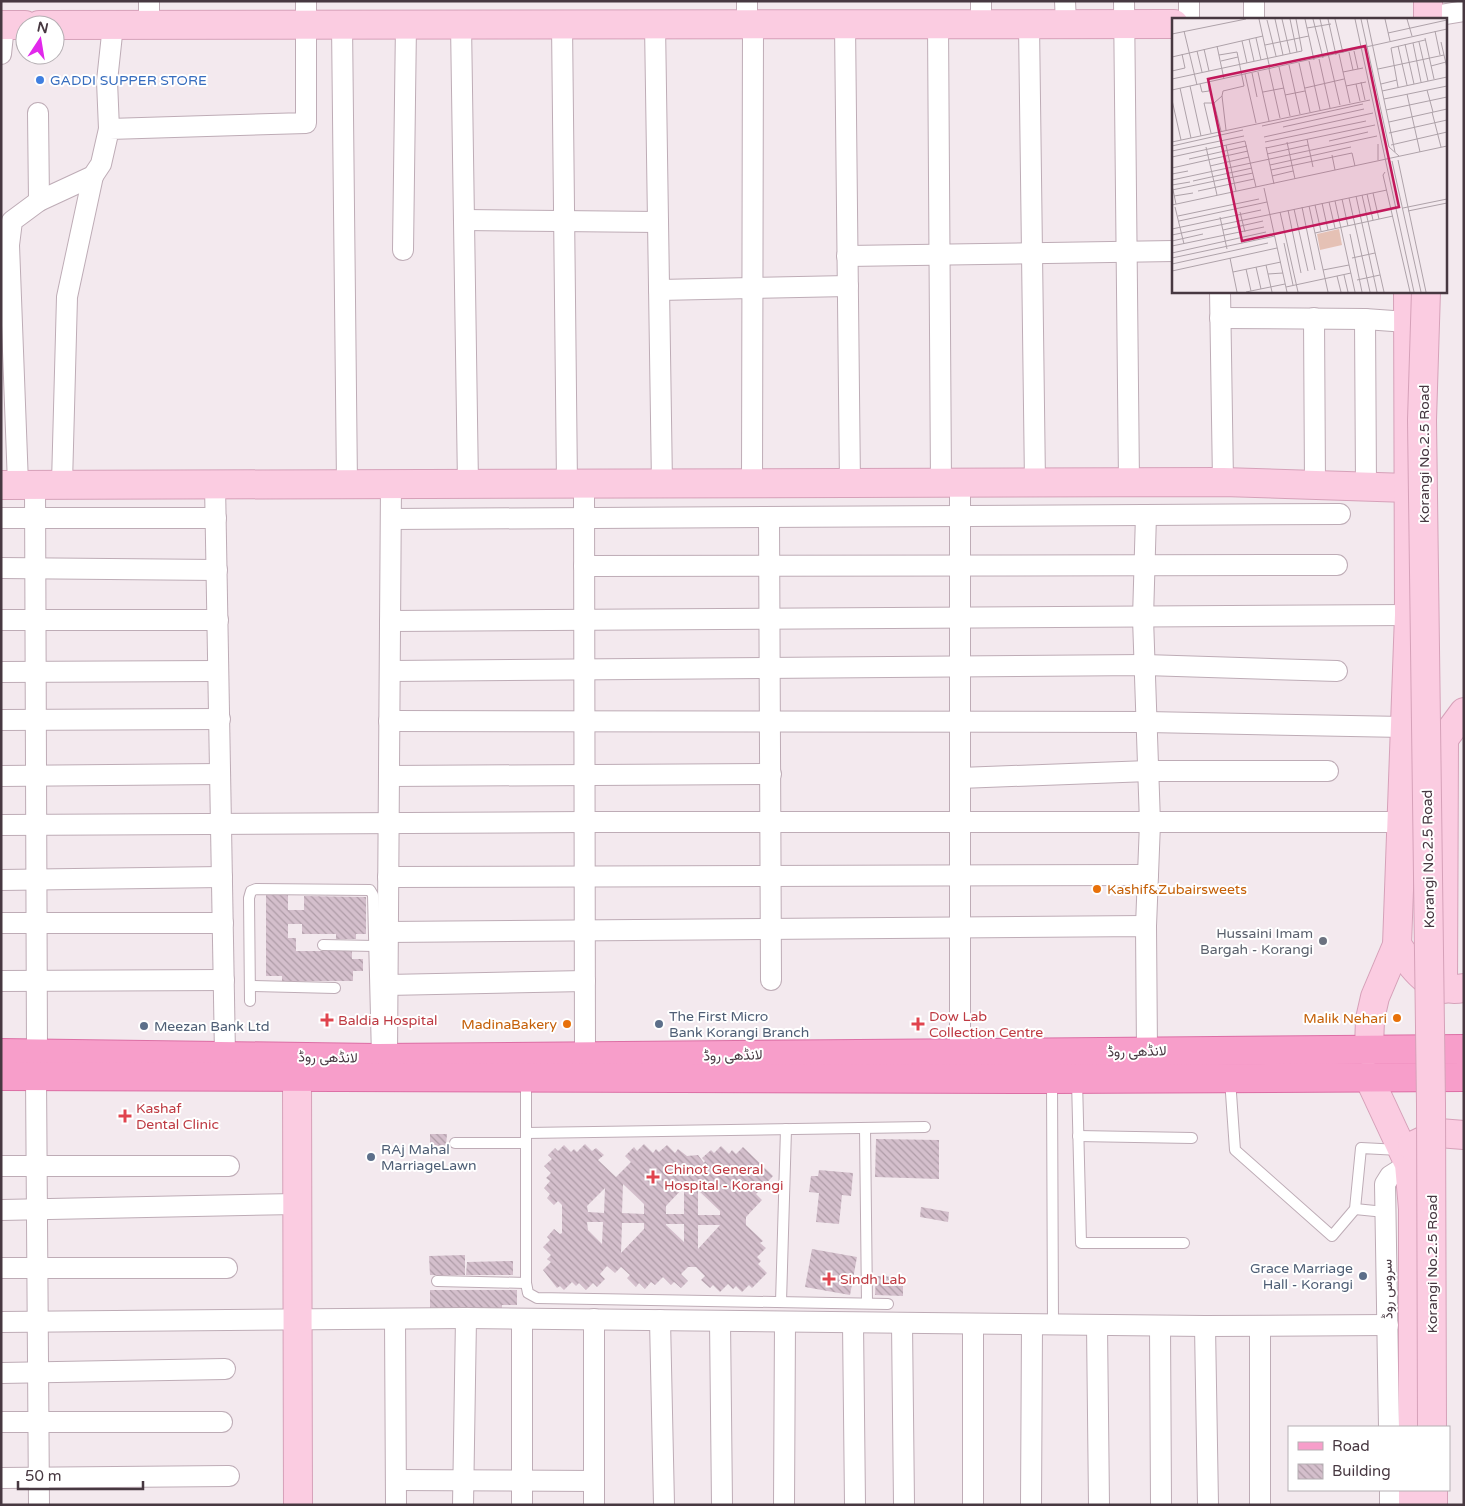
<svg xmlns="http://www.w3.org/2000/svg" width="1465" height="1506" font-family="'Varela Round',Vazirmatn,sans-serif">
<defs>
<pattern id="building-back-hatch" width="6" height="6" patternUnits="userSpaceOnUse" patternTransform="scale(1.25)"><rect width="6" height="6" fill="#d4bfcc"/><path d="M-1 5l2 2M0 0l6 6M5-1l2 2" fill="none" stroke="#ae9ca7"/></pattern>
</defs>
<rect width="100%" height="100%" fill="#f3e9ee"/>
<polygon fill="#e7d8df" points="1,1 955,1 1,3"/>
<g fill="url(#building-back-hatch)" fill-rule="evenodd">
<polygon points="266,895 288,895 288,910 304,910 304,896 366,897 366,934 356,934 356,939 336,939 336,934 302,934 302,924 288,924 288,938 296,938 296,951 352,951 352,959 363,959 363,971 353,971 353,981 282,981 282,976 266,976"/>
<polygon points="430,1134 447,1134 446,1146 430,1146"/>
<polygon points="876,1139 939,1140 939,1179 875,1177"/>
<path d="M585,1144L592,1151L596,1148L604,1155L598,1160L616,1177L631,1162L625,1156L634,1147L637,1151L644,1144L653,1153L656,1149L659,1152L667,1145L675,1153L678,1149L687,1156L698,1155L704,1163L705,1161L702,1158L711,1150L714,1153L721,1146L729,1154L732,1150L736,1154L743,1147L773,1176L756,1194L762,1200L746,1217V1225L763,1241L760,1243L766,1248L757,1257L761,1261L758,1264L767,1273L752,1288L749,1285L742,1292L736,1286L733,1289L728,1284L720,1292L713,1285L710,1288L701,1280L705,1276L696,1267H688L681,1274L688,1281L681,1288L674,1282L671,1285L663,1277L655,1285L651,1282L645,1289L639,1283L636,1287L627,1278L630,1275L621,1267L615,1273L607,1266L600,1274L605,1279L597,1287L593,1283L586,1290L579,1283L576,1286L572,1282L564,1290L560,1286L557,1288L543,1270L551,1262L547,1259L551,1255L543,1247L550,1240L547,1237L554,1229L560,1234L562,1233V1205L558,1201L554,1205L547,1198L550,1194L544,1188L550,1181L546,1178L551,1173L544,1166L552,1159L548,1155L555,1148L558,1151L564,1145L571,1152L574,1149L577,1152ZM623,1184L644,1204V1214L622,1213ZM684,1187V1214H666V1206ZM605,1188L604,1213L588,1212L587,1206ZM698,1190L720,1211V1215H698ZM587,1222H603L602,1244L588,1230ZM622,1223H644V1229L621,1253ZM666,1224H684V1242L666,1225ZM698,1225H720L698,1249Z"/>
<polygon points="819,1170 853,1173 851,1196 842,1195 839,1224 816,1222 819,1193 809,1192 811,1176 818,1176"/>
<polygon points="921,1207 949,1212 948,1222 920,1217"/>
<polygon points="812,1249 857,1257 850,1295 805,1287"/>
<polygon points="465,1255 465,1275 430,1275 429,1256"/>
<polygon points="513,1261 513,1275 466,1275 467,1262"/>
<polygon points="876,1276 903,1277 903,1296 875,1295"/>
<polygon points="430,1290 517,1290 517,1305 502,1305 502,1311 430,1311"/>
</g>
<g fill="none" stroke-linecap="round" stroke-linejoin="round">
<g stroke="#beacb6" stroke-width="12">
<g id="lane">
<polyline points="323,945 375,946"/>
<polyline points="250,986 335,988"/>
<polyline points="250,1001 249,898 251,891 256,889 370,890 373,895 377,1057"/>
<polyline points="526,1078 526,1283 528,1293 537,1298 888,1304"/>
<polyline points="1230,1079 1235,1150 1332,1236 1355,1209 1361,1148 1400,1150"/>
<polyline points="1052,1080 1053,1325"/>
<polyline points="1077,1080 1081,1243 1184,1243"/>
<polyline points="865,1128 867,1303"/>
<polyline points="526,1133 925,1127"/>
<polyline points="1078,1136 1192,1138"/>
<polyline points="455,1143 526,1143"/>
<polyline points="1355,1209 1385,1212"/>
<polyline points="437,1281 526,1283"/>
<polyline points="781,1302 786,1129"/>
</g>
</g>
<g stroke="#beacb6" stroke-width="22">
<g id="street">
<polyline points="747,1 747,24"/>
<polyline points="1065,1 1066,24"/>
<polyline points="1124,1 1129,482"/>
<polyline points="1189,1 1189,19"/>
<polyline points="1254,1 1254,19"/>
<polyline points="1428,17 1464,11"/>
<polyline points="149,24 149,1"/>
<polyline points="342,24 347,484"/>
<polyline points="461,24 468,484"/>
<polyline points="562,24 567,484"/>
<polyline points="655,24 662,484"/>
<polyline points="845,24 850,484"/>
<polyline points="938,24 941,484"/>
<polyline points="981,24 981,1"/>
<polyline points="1029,24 1035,483"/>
<polyline points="1,54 4,25"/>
<polyline points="38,113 39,201"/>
<polyline points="109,129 107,81 113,25"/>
<polyline points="464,220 658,222"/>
<polyline points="403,250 406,24"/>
<polyline points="847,256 1174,251"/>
<polyline points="659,290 848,286"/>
<polyline points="1220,291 1223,482"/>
<polyline points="1220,318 1365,319 1407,322"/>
<polyline points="1314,318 1315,485"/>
<polyline points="1365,319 1366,487"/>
<polyline points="62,483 67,297 93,176"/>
<polyline points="18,484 9,245 12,221 39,201 93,176 101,164 109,129 306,123 306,1"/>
<polyline points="35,484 37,1053"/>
<polyline points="215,484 225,1055"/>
<polyline points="584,484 585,1056"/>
<polyline points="752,484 753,24"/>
<polyline points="1146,515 1143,618 1150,823 1146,926"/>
<polyline points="769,517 771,980"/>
<polyline points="1,518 216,518"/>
<polyline points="391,519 1340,514"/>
<polyline points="584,566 1337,565"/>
<polyline points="1,568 217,570"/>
<polyline points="1,620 218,620"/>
<polyline points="390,621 1409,615"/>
<polyline points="390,671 1145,665 1337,671"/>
<polyline points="1,672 218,671"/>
<polyline points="1,720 220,719"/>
<polyline points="389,721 1147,722 1404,727"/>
<polyline points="1,776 220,774"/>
<polyline points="389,776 771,774"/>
<polyline points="960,778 1149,771 1328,771"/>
<polyline points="1,825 585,822 1401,822"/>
<polyline points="388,877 1148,875"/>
<polyline points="1,880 222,877"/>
<polyline points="1,923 223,923"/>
<polyline points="387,932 1146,926 1147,1052"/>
<polyline points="1,981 224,980"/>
<polyline points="387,985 585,981"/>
<polyline points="960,1053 960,484"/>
<polyline points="387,1057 391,484"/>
<polyline points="36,1076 39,1505"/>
<polyline points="1,1166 229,1166"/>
<polyline points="1,1210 296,1204"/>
<polyline points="1,1268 227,1268"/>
<polyline points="395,1319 396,1505"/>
<polyline points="522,1319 522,1505"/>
<polyline points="660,1320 664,1505"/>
<polyline points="720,1321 722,1505"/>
<polyline points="1,1322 466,1318 1205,1326 1388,1325"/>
<polyline points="853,1323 855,1505"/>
<polyline points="902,1323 904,1505"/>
<polyline points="1097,1325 1099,1505"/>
<polyline points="1160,1326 1161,1505"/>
<polyline points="1205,1326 1208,1505"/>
<polyline points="1260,1327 1260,1505"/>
<polyline points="1,1373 225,1369"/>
<polyline points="1,1422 222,1422"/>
<polyline points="1389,1427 1385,1184 1390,1176 1409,1164"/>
<polyline points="1,1478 229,1476"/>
<polyline points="396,1480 594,1481"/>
<polyline points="1390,1490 1390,1505"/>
<polyline points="463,1505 466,1318"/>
<polyline points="594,1505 594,1319"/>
<polyline points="784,1505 785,1322"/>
<polyline points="973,1505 973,1324"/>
<polyline points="1031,1505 1032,1325"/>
</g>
</g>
<g stroke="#d6a1b9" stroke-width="30">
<g id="secondary">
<polyline points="1428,19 1428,1"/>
<polyline points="1,25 25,25"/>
<polyline points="39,25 1174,24"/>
<polyline points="1,485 1223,482 1408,488"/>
<path d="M1397,945C1415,970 1430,994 1464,988"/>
<polyline points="1443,989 1444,739 1464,712"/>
<polyline points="1369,1048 1370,1019 1375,997 1397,945 1409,615 1408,291"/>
<polyline points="1368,1076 1409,1164 1413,1209 1413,1427"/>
<polyline points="297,1077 298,1505"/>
<polyline points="1412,1146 1439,1133 1464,1135"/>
<polyline points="1433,1490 1433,1505"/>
<polyline points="1413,1505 1413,1490"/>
</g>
</g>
<g stroke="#dc6fa5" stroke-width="30">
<g id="primary">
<polyline points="1,1053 377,1058 1464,1049"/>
<polyline points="1,1076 1052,1079 1464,1077"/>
</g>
</g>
<use href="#lane" stroke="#fff" stroke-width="10"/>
<use href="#street" stroke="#fff" stroke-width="20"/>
<use href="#secondary" stroke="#fbcce1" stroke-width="28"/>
<use href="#primary" stroke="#f79eca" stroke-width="28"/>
<g stroke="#d6a1b9" stroke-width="30" stroke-linecap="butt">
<polyline id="secondary-bridge" points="1426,291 1422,420 1431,1104 1432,1427"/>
</g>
<use href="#secondary-bridge" stroke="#fbcce1" stroke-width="28"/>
</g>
<circle fill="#3f7fe0" stroke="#fff" stroke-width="2" cx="40" cy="80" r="5"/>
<g fill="#e8710a" stroke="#fff" stroke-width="2">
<circle cx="1097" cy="889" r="5"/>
<circle cx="1397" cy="1018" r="5"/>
<circle cx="567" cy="1024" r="5"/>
</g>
<circle fill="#6b7280" stroke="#fff" stroke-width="2" cx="1323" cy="941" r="5"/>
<g fill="#e0444e" stroke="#fff" stroke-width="2">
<path d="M324.5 1012.5h5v5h5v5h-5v5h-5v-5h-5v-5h5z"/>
<path d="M915.5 1016.5h5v5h5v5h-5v5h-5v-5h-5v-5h5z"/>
<path d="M122.5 1108.5h5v5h5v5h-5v5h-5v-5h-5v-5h5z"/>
<path d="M650.5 1169.5h5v5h5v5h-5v5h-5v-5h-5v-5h5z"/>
<path d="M826.5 1271.5h5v5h5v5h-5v5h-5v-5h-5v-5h5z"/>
</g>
<g fill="#5c6f8a" stroke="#fff" stroke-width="2">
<circle cx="659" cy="1024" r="5"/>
<circle cx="144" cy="1026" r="5"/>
<circle cx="371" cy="1157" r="5"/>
<circle cx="1363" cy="1276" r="5"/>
</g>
<g text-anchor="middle" stroke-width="4" stroke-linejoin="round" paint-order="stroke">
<g font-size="14" fill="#366cbe" stroke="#fff" text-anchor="start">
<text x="50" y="85">GADDI SUPPER STORE</text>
</g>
<g font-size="14" fill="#473841" stroke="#fff">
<text transform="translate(1424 454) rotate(-90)" y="5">Korangi No.2.5 Road</text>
<text transform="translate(1428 859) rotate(-91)" y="5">Korangi No.2.5 Road</text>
<text transform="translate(1137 1051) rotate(-1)" y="5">لانڈھی روڈ</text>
<text transform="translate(733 1055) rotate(-1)" y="5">لانڈھی روڈ</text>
<text transform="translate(328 1057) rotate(1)" y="5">لانڈھی روڈ</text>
<text transform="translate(1432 1264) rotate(-90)" y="5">Korangi No.2.5 Road</text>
<text transform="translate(1387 1289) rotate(-91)" y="5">سروس روڈ</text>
</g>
<g font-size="14" fill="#c56008" stroke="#fff" text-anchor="end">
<text x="1107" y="894" text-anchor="start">Kashif&amp;Zubairsweets</text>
<text x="1387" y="1023">Malik Nehari</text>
<text x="557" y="1029">MadinaBakery</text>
</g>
<g font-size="14" fill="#5b616d" stroke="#fff" text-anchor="end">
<text x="1313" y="938">Hussaini Imam<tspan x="1313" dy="16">Bargah - Korangi</tspan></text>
</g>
<g font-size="14" fill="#4e5e75" stroke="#fff" text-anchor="start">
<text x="669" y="1021">The First Micro<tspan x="669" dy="16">Bank Korangi Branch</tspan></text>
<text x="154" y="1031">Meezan Bank Ltd</text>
<text x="381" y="1154">RAj Mahal<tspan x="381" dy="16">MarriageLawn</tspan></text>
<text x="1353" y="1273" text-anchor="end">Grace Marriage<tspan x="1353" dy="16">Hall - Korangi</tspan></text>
</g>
<g font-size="14" fill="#be3a42" stroke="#fff" text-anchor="start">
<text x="929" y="1021">Dow Lab<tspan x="929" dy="16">Collection Centre</tspan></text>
<text x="338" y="1025">Baldia Hospital</text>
<text x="136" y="1113">Kashaf<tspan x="136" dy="16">Dental Clinic</tspan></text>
<text x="664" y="1174">Chinot General<tspan x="664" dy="16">Hospital - Korangi</tspan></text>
<text x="840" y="1284">Sindh Lab</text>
</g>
</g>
<g transform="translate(1172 18)">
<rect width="275" height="275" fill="#f3e9ee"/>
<path d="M167,211L170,227L148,232L145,216Z" fill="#e5c1b5"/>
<path fill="none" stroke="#aea2a9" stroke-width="1" d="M87,1L98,51M103,1L111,37M110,1L118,35M118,1L125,34M133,1L142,42M141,1L151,40M148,1L168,87M156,1L164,37M163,1L171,35M183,1L242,274M189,1L217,129L227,138M195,1L223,134M213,1L218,23M235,1L240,18M95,2L104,38M135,10L159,6M12,13L25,67M263,13L268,37M216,15L275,2M0,16L74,1M84,20L89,42M253,20L262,61M77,21L82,43M70,23L75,45M247,24L256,63M269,24L275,50M241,25L249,64M233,26L242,66M93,27L137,18M45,28L52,61M226,28L235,67M32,31L37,53M25,33L30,54M182,33L186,51M177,34L181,52M167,36L178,85M47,37L65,34L72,68L51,73L50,78L42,85L49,113M0,39L91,18M147,41L158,90M49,43L66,39M137,43L148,92M127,45L138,94M117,47L128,96M259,48L274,44M107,49L118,98M97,51L108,100M206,51L272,37M0,53L13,50L10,36M86,54L97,103M171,54L191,50M80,55L85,79M73,56L84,105M0,61L130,33L124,1M189,64L193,82M28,66L30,74L37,73V64M184,66L188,83M209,66L225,62M18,68L29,118M174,68L194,64M226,69L219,30L253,22M8,70L19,120M133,70L172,61M0,72L275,11M255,72L261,94M210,73L275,59M91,74L112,70M235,76L248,134M113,77L133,73M50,78L54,112M212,81L275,68M0,82L9,122M214,92L275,79M260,94L269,129M217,104L275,91M90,108L191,86M111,109L192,91M39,115L32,85H42M217,115L275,102M92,119L201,95M135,121L141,149M73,123L84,169M157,123L196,114M0,124L198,82M93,124L194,103M115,124L123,161M206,126V142M54,127L64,173M219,127L275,114M0,128L71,112M34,129L45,177M94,129L102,166M94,130L203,107M0,133L72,118M95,136L136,127M160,137L163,152M0,139L73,123M17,141L75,128M226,142L254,274M220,143L249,274M98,147L179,129M38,148L77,139M0,150L76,133M99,152L180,135L183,148M213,154L211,157L238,274M0,156L16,153M100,158L121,153M0,162L205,118M21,163L80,150M0,167L4,186M0,167L18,164M92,170L115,274M0,172L81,155M26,173L82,161M201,175L207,201M195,176L201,202M190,177L212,274M2,178L21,175M184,178L205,274M177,180L198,274M170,181L176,208M163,183L183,274M157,184L163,210M150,185L156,212M0,187L275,128M143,187L149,213M137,188L156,274M3,189L12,226M130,189L143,252M231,190L275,181M122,191L136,253M116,192L129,255M236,193L275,185M68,194L73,214M108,194L126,274M6,198L87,181M48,199L55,231M7,203L95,184M0,211L89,192M51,212L91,203M143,215L221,198M178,216L190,274M0,217L215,172M0,223L31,216M112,225L121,267M0,228L92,209M0,235L94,214M0,240L103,218M58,240L65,274M180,240L203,235M0,246L96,225M94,247L100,274M84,249L89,271M74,251L79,273M151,252L177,247M0,253L105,230M61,254L109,244M96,256L111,255M172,257L176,274M165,258L169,274M185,262L208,257M114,269L179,255M74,274L113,266"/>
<path fill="#c2185b" fill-opacity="0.15" stroke="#c2185b" stroke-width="2.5" d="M193,28L227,189L70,223L36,61Z"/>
<rect width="275" height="275" fill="none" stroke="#473841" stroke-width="2.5"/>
</g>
<rect width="1465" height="1506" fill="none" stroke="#473841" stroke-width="5"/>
<rect x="1288" y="1426" width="162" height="65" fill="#ffffff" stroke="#b5afb3"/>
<rect x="1298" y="1442" width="25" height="8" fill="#f79eca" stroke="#b5afb3"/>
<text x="1332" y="1451" font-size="15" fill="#473841">Road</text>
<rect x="1298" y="1464" width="25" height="15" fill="url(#building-back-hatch)" stroke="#b5afb3"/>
<text x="1332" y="1476" font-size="15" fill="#473841">Building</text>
<g transform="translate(40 40) rotate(12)"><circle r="24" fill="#ffffff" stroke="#b5afb3"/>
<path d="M0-4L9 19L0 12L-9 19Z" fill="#e128eb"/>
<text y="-8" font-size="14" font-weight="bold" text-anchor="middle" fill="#473841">N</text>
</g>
<path d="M18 1481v8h125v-8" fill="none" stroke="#473841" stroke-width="2.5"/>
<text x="25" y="1481" font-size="15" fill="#473841" stroke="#ffffff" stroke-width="4" paint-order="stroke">50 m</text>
</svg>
